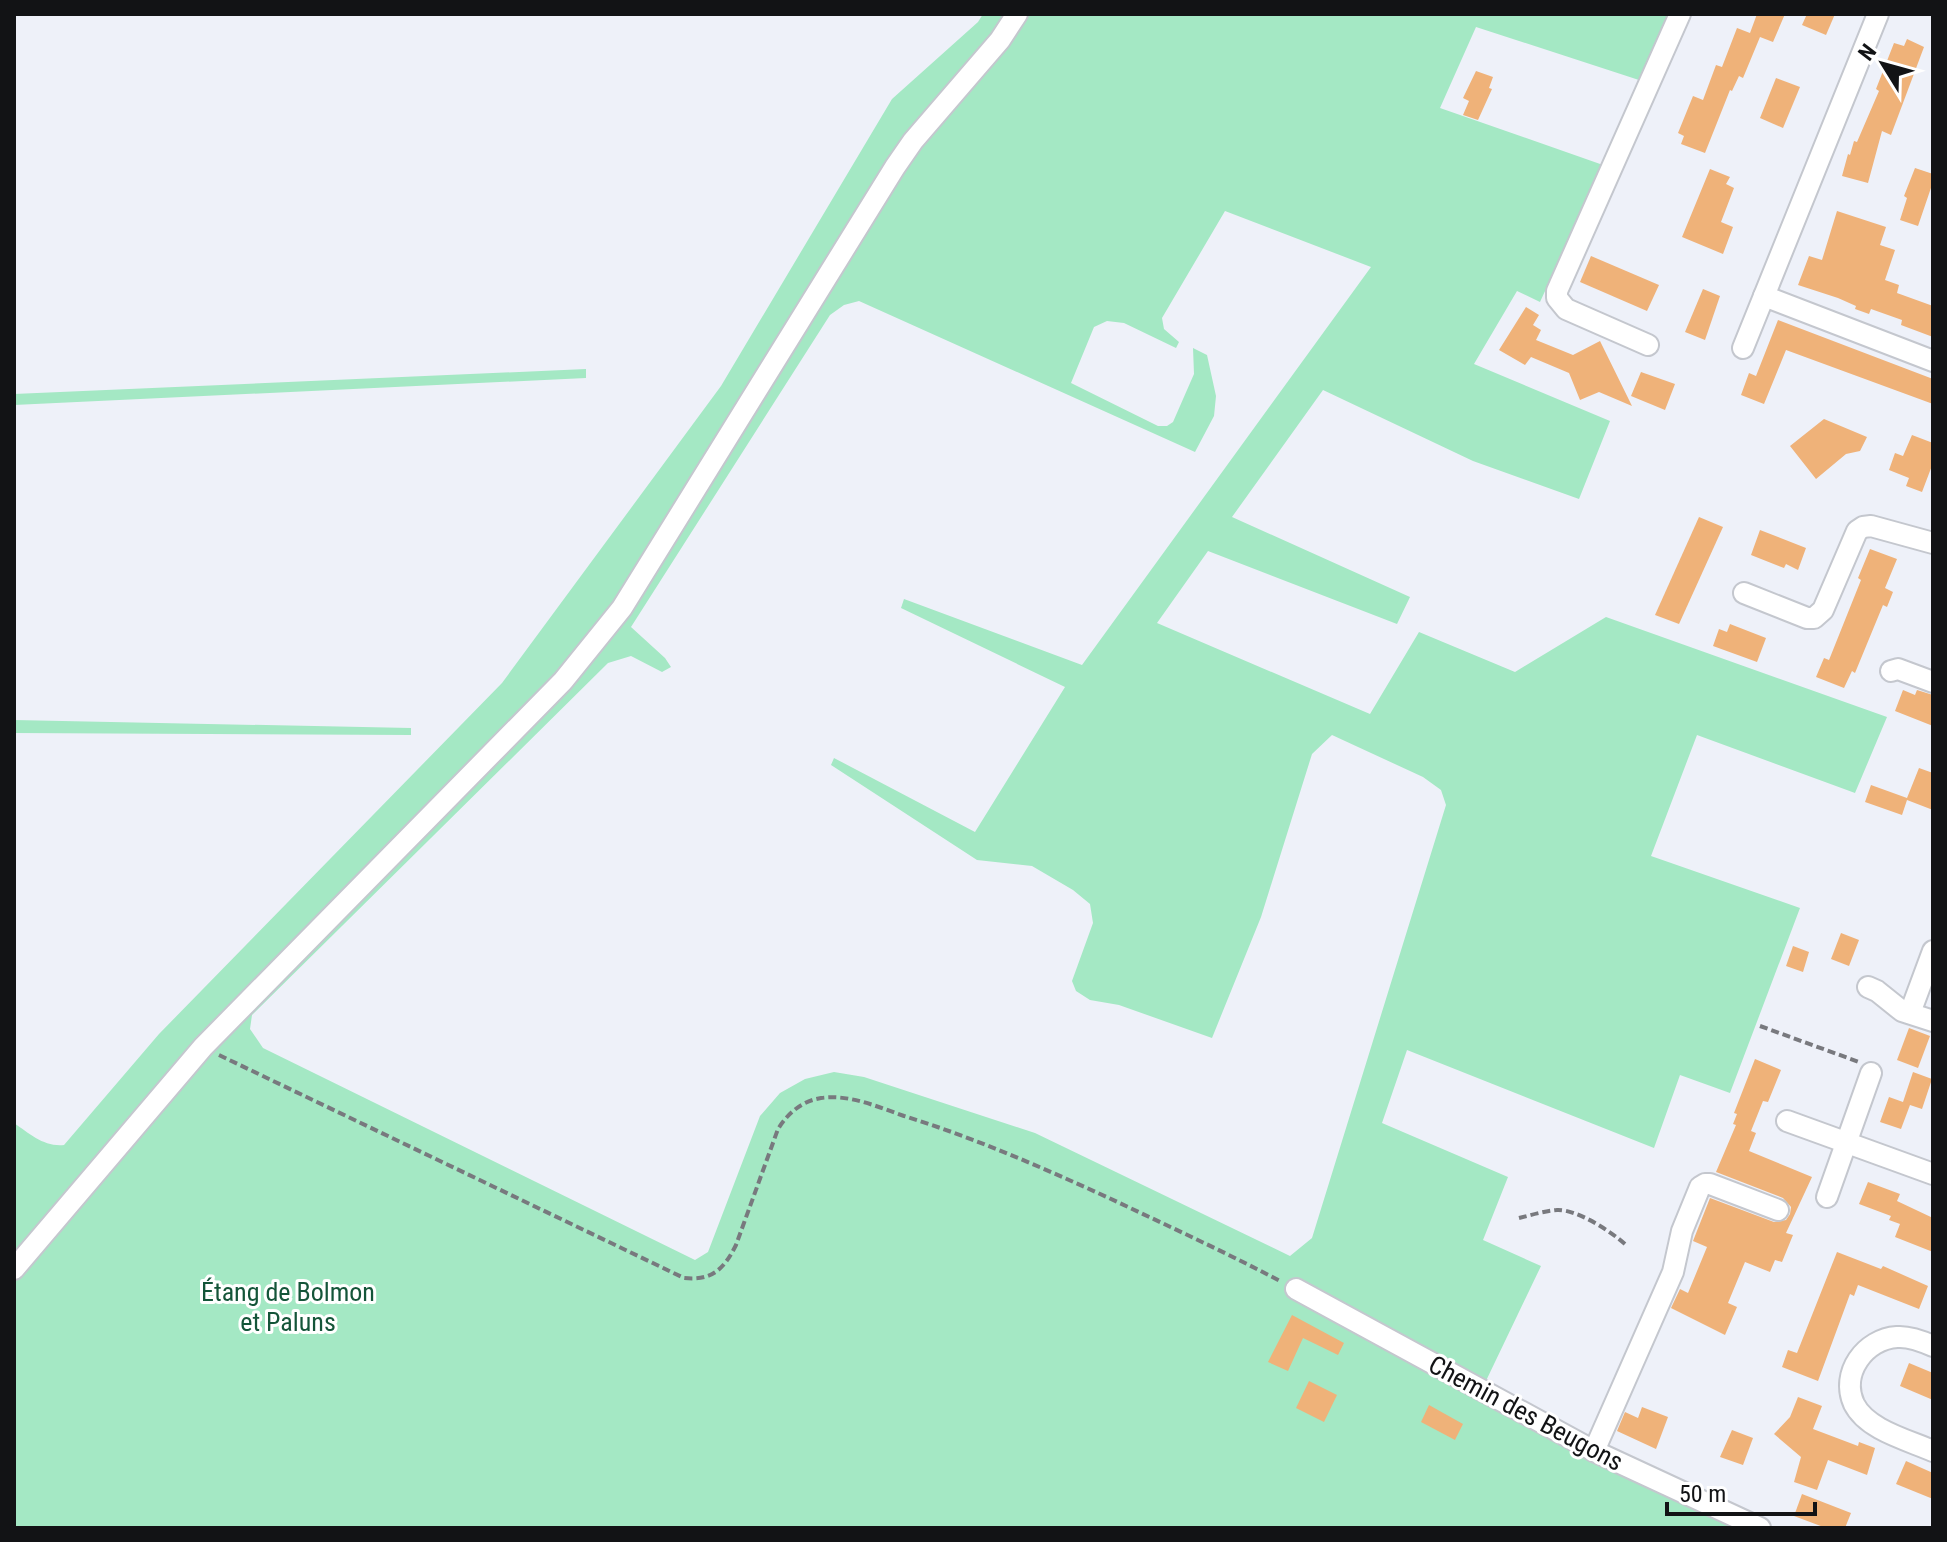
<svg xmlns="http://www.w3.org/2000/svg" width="1947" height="1542" font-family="'Roboto Condensed',sans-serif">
<rect width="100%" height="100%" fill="#eef1f9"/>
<g fill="#a4e8c4" fill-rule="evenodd">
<path d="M983,14H1670L1642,81L1476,27L1440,108L1603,165L1540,302L1517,291L1474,364L1610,421L1579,499L1473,461L1323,390L1232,517L1410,597L1397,624L1208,551L1157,623L1370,714L1419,632L1515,672L1606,617L1887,717L1855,793L1697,735L1651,856L1800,908L1730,1093L1680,1075L1654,1148L1407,1050L1382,1123L1508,1177L1483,1240L1541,1266L1484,1385L1605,1449L1775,1528H14V1123C30,1134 44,1147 64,1145L159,1034L502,683L721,386L892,99L978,22ZM1225,211L1371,267L1082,665L904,599L901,608L1065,687L975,832L834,758L831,765L977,860L1032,866L1073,890L1090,904L1093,923L1072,981L1076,991L1090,1000L1119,1005L1212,1038L1261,917L1312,754L1332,735L1423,777L1441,790L1446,805L1312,1238L1290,1256L1035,1133L864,1077L834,1072L805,1079L780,1093L760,1116L708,1252L695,1260L263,1048L250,1029L252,1015L608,663L631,656L662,672L671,667L665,658L631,627L830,315L844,305L859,301L1195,452L1214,416L1216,396L1207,355L1193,348L1194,374L1173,422L1167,426H1158L1071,383L1094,327L1107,321L1124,323L1176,348L1179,342L1164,329L1162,318Z"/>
<polygon points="586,369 586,378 14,405 14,394"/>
<polygon points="14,720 411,728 411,735 14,733"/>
</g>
<g fill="#efb279">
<polygon points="1757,14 1785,14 1773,42 1760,37 1743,78 1739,76 1732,91 1730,90 1705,153 1681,144 1684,136 1678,133 1693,96 1703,100 1716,65 1722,67 1737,28 1750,33"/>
<polygon points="1807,14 1835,14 1826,35 1802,25"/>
<polygon points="1907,39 1924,47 1891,135 1882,131 1868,183 1842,176 1848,154 1850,155 1854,141 1857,142 1879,91 1876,89 1894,43 1904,46"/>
<polygon points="1476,71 1493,77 1489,88 1492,89 1478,120 1463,115 1469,101 1463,98"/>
<polygon points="1776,78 1800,87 1783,128 1760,118"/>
<polygon points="1915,168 1933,174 1933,182 1918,226 1900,220 1907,198 1904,196"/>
<polygon points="1710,169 1730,177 1726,184 1734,188 1721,222 1733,227 1723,254 1682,237"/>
<polygon points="1837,211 1886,227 1880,245 1895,250 1885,280 1899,285 1897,293 1933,306 1933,337 1901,325 1902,320 1871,309 1869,314 1855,309 1856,306 1838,298 1798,285 1809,256 1822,260"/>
<polygon points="1591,256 1659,285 1647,311 1580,282"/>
<polygon points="1703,289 1720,296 1705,340 1685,332"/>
<polygon points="1526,307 1539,315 1533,325 1541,330 1536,340 1573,355 1600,341 1632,406 1599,392 1580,400 1569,373 1531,357 1525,365 1499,350"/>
<polygon points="1778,320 1933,379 1933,404 1786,350 1764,404 1741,395 1749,373 1756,376"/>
<polygon points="1641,372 1675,384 1665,410 1631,396"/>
<polygon points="1824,419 1867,437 1860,451 1846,454 1816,479 1790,446"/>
<polygon points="1912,435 1933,443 1933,463 1922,492 1906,486 1909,478 1889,470 1895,453 1903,456"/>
<polygon points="1699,517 1723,527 1679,624 1655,615"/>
<polygon points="1760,530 1806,548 1798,570 1786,564 1784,568 1751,555"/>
<polygon points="1870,549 1897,559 1885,588 1893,592 1887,607 1883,605 1855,673 1852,671 1844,688 1816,677 1824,658 1829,660 1861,580 1858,578"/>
<polygon points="1730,624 1766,638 1757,662 1713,646 1719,629 1727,632"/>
<polygon points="1903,690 1915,695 1917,690 1933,695 1933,726 1895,711"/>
<polygon points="1919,768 1933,773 1933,810 1907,800 1902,815 1865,802 1871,785 1907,798"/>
<polygon points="1841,933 1859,940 1849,966 1831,959"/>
<polygon points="1793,946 1809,952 1803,972 1786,966"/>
<polygon points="1909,1028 1930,1036 1918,1068 1897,1060"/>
<polygon points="1755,1059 1781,1070 1768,1102 1763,1101 1751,1131 1756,1133 1749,1151 1812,1177 1786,1233 1793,1235 1782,1262 1775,1260 1770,1272 1745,1262 1728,1303 1737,1307 1725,1335 1671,1308 1680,1289 1688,1293 1707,1247 1693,1241 1710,1198 1774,1222 1786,1220 1790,1214 1791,1207 1783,1198 1716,1172 1736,1125 1733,1124 1737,1114 1734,1113"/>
<polygon points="1913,1072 1932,1079 1922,1109 1910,1105 1901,1129 1880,1122 1889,1097 1903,1102"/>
<polygon points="1868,1182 1900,1194 1897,1201 1933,1218 1933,1252 1895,1237 1900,1224 1889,1220 1891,1216 1859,1204"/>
<polygon points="1837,1252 1881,1269 1883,1266 1928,1286 1919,1309 1858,1285 1854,1296 1850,1294 1846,1305 1818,1381 1782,1367 1788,1350 1797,1353"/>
<polygon points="1292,1315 1344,1343 1338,1355 1303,1338 1288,1371 1268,1362"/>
<polygon points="1909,1363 1933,1373 1933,1400 1900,1386"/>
<polygon points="1309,1381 1337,1395 1324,1422 1296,1408"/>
<polygon points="1798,1397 1822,1406 1813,1429 1858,1446 1859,1442 1875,1448 1867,1475 1828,1460 1817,1490 1794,1482 1801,1457 1774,1434 1790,1417"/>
<polygon points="1429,1405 1463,1424 1455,1440 1421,1422"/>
<polygon points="1642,1407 1668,1417 1656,1449 1617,1431 1625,1412 1638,1418"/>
<polygon points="1732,1430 1753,1438 1743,1465 1720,1457"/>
<polygon points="1906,1461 1933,1473 1933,1499 1896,1484"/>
<polygon points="1802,1494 1851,1513 1845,1528 1826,1528 1794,1516"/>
</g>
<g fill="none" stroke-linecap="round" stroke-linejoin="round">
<g stroke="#c4c7ce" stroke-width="24">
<g id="minor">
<polyline points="1764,296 1933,361"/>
<polyline points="1648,345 1566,309 1557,298 1557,291 1680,14"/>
<polyline points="1743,348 1878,14"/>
<polyline points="1744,593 1807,618 1814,618 1823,610 1857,531 1863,527 1871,526 1933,543"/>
<polyline points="1891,671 1898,669 1933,682"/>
<polyline points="1868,987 1877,991 1902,1011 1933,1021"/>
<polyline points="1910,1013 1933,951"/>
<polyline points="1787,1121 1933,1174"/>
<polyline points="1827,1197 1871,1073"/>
<polyline points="14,1269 203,1047 563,681 622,608 895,167 913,141 1000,40 1017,14"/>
<polyline points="1296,1289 1594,1451 1760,1528"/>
<path d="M1933,1346C1922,1341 1909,1336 1897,1337C1865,1339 1840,1373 1854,1404C1867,1430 1908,1440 1933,1451"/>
<polyline points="1594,1451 1673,1272 1682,1231 1700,1187 1705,1184 1710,1184 1778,1210"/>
</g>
</g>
<g stroke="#78797e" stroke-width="4" stroke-dasharray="8 4" stroke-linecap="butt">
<polyline points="1760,1026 1859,1062"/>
<path d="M219,1055L684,1278C712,1281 724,1269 736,1245L778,1129C788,1113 802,1101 821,1098C850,1094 878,1107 904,1116C975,1138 1041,1167 1109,1198C1166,1225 1223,1251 1280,1281"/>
<path d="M1519,1218C1531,1215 1545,1211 1557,1210C1577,1209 1612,1232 1626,1245"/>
</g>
<use href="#minor" stroke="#fff" stroke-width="20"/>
</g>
<g text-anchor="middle" stroke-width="6" stroke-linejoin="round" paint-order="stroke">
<g font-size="26" fill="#145539" stroke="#fff">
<text x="288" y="1301">Étang de Bolmon<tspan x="288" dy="30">et Paluns</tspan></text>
</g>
<g font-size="26" fill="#121315" stroke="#fff">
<text transform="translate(1526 1413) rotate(28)" y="9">Chemin des Beugons</text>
</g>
</g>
<rect width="1947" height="1542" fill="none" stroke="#121315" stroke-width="32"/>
<g transform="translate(1883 64) rotate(307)" stroke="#ffffff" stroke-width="6" paint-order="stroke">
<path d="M0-6L14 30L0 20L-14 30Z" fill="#121315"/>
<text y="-12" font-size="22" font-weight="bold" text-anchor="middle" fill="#121315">N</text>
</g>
<path d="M1667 1502v12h148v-12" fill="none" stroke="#121315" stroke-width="4"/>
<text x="1679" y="1502" font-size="24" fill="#121315" stroke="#ffffff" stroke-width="6" paint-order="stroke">50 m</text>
</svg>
